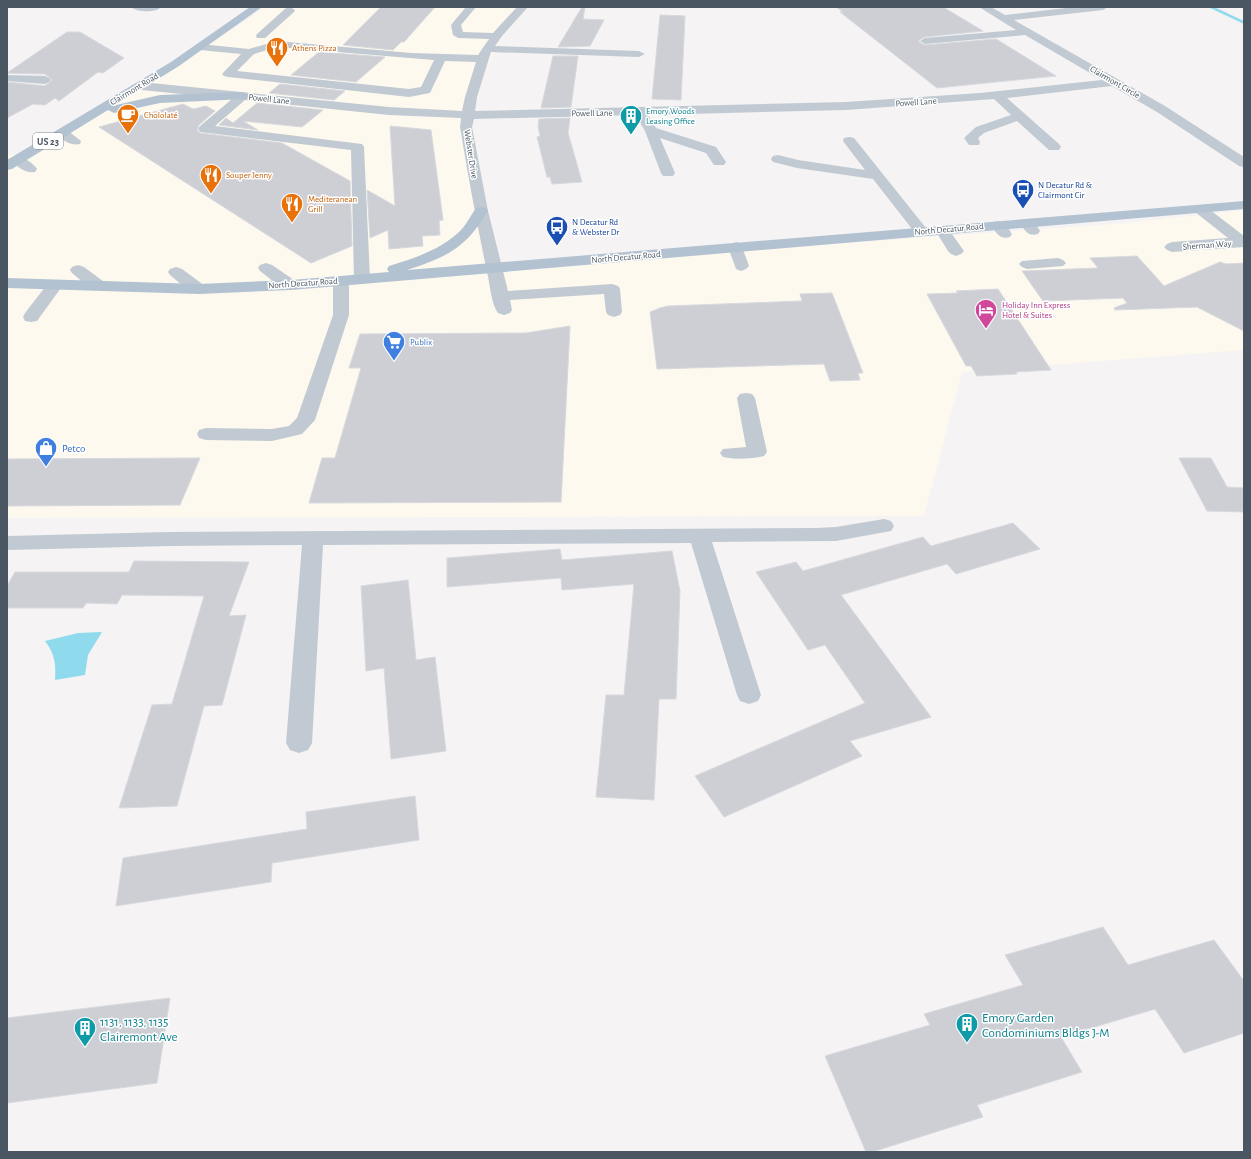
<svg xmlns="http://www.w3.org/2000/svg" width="1251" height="1159" font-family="'Alegreya Sans',sans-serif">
<rect width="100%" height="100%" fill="#f5f3f3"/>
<polygon fill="#fdf9ef" points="263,7 523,7 500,36 465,116 491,268 1129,223 1244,210 1244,350 962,372 924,516 7,518 7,154 33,157 155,77 253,16"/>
<path fill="#90daee" d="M102,632L88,655L85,675L55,680C56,664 55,654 45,641L78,633Z"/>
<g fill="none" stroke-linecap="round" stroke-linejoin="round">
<polygon fill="#90daee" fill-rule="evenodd" points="1208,7 1214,7 1244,21 1244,24"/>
</g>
<g fill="#cdcfd5" stroke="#d7d9de">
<polygon points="381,7 435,7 404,42 401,42 393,50 343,45"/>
<polygon points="582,7 585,7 583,19 604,20 590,46 558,47"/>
<polygon points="836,7 943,7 983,31 925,37 919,40 919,42 925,45 996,39 1056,76 937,88 840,12 843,12"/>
<polygon points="660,15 685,16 681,100 652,99"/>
<polygon points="67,32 80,32 124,58 103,73 98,72 59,101 55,98 45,105 33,104 7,118 7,82 45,86 52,80 45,74 7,73"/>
<polygon points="319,52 385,57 356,82 291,75"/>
<polygon points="553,56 578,56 571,107 541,108"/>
<polygon points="280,84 345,91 334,100 269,93"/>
<polygon points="257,103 323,110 302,127 243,121 258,130 219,125 226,118 233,123"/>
<polygon points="183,104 193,109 206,106 215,111 199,125 197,130 200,133 282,143 350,181 352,246 311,263 99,127"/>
<polygon points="570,118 568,133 582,182 552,184 550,177 547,177 537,137 540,136 538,126 539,119"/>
<polygon points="390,126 431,130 443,220 439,221 440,235 422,236 423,246 389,249 388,230 370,238 367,190 395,206"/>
<polygon points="1137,256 1164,286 1220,262 1226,264 1244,263 1244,331 1197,307 1115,310 1114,308 1127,303 1123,298 1043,301 1022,271 1098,268 1090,258"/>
<polygon points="998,289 1051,370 1016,372 1017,374 977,376 971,366 966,366 927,294 958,293 956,291"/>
<polygon points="832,293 863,373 858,373 860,380 830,381 824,364 657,369 650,312 660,308 668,306 802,301 800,294"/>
<polygon points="570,326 561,502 309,503 322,458 335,458 361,368 349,368 360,334 526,333"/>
<polygon points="200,458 180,505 7,506 7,459"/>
<polygon points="1179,458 1211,458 1227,487 1244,488 1244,512 1207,511"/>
<polygon points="1013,523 1040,549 956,574 947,564 841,595 931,717 850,741 862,756 724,817 695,776 865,703 825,645 808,650 756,572 796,562 803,571 923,537 931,546"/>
<polygon points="560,549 562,560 672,551 680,591 676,699 659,699 654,800 596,797 606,695 624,695 634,584 562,590 561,578 447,587 447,558"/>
<polygon points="134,561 249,562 229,616 246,615 222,705 204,706 177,806 119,808 152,705 172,704 204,596 122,595 117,604 86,603 83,608 7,608 7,586 15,572 129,572"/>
<polygon points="408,580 416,660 435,657 446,751 391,759 384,668 366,671 361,586"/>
<polygon points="415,796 419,840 272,863 271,882 116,906 123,858 307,829 306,812"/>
<polygon points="1103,927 1128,965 1214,940 1244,981 1244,1033 1184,1053 1155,1009 1061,1037 1082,1072 977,1105 983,1117 872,1152 866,1152 825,1056 930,1025 924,1014 1023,985 1005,955"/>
<polygon points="170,998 157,1083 7,1103 7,1018"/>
</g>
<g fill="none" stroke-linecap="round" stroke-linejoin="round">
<g fill="#c1cad2" fill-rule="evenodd">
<path d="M131,7H159L160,8C155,13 136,12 131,7Z"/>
<polygon points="290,7 295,10 294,12 265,38 257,38 256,36 257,34 286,8"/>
<path d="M466,7H476L461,25L463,32L493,33L517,7H528L502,36L495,46L639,51L645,54L639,57L491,52L477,97L475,111L846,102L980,93L1102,80L1025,35L925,44L920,41L925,38L1016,30L979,7H991L1005,15L1075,7H1108L1103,10L1014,20L1165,106L1244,157V167L1239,166L1157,112L1112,86L1007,98L1059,144L1061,147L1059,150H1049L1017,121L984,133L978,138L980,142L979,145H969L964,138L976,127L1011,115L994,99L846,110L648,115L656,128L716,147L726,162L724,165H714L706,153L660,138L675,173L673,176H663L661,173L645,131L636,115L474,119L472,127L488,211L508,291L612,284L618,286L620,289L622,312L620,315L614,317L608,315L606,312L604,294L510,300L512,310L510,313L504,315L498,313C491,304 490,284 487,272C477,224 468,176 460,127L461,118L389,115L245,100L215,126L362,144L364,147L370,279L368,282L362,284L356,282L354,279L351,150L200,132L198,129L200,126L232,99L141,90L137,89L135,86L137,83L141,82L389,107L462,111L465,97L476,62L445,61L430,93L409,97L228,77L224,76L222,74L241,54L200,50L194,47L200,44L249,49L277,41L411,53L478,55L489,39L458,38L453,35L451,25ZM277,47L434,60L421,87L409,89L237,71L254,54Z"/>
<polygon points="7,75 45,76 49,78 51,80 49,82 45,84 7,81"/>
<path d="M62,129L67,130L81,141L80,144C71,146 61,140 56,133L57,130Z"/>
<polygon points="849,137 854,138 926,228 928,231 926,234 921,235 916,234 873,179 797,168 773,162 771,159 773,156 778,155 798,160 865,170 843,141 844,138"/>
<path d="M18,156C25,158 33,163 37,169L35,172C26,174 17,167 11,160L13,157Z"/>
<polygon points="1200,205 1205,206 1244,236 1244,247 1172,252 1167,250 1164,247 1167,244 1172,242 1228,238 1195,212 1193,209 1195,206"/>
<path d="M1027,219C1034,220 1036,225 1040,231L1038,234C1028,237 1025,231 1020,223L1022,220Z"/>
<path d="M998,221C1005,222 1008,228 1012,234L1010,237C1000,240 996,233 991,225L993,222Z"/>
<polygon points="942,226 947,227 964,251 961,254 956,256 951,254 948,251 935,230 937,227"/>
<polygon points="736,242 741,244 749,266 746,269 741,271 736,269 728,247 731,244"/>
<polygon points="1058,258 1063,260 1066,263 1063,266 1027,269 1022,267 1019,264 1022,261"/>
<path d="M266,263L272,265L297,282L299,285L297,288C283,292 271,279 260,271L258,268L260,265Z"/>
<path d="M78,265L84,267L107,284L109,287L107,290C94,294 82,281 72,273L70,270L72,267Z"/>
<path d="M176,267L182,269L205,286L207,289L205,292C192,296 180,283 170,275L168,272L170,269Z"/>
<polygon points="341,276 347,278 349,281 349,315 315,420 302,434 272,441 206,440 199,438 197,434 199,430 206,428 272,429 289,426 297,418 333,315 333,281 335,278"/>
<polygon points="55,280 61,282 63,285 37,321 31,322 25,321 23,317 25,313 49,282"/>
<path d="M746,393L752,394L755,398L767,452L764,456C751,459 736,460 723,457L720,453L723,449L746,447L737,398L740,394Z"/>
<polygon points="884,519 891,521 894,526 891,531 836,541 712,542 761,695 758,701 749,704 740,701 737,695 691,543 323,545 312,743 308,750 299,753 290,750 286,743 302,545 170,546 7,550 7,536 170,532 816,528 836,527"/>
</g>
<g fill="#b3c2d1" fill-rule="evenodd">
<polygon points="250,7 262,7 179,66 116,105 160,95 242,92 246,93 248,96 246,99 160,103 114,113 108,110 12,169 7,170 7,160 171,62"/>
<path d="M1244,201V209L291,290L199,294L7,288V278L199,284L291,280L389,272L387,269L389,266C415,258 443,249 462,229C467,223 471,215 476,208L481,207L486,208L488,211C466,248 447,257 407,270Z"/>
</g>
</g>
<defs>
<g id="restaurant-pin" transform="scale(1.15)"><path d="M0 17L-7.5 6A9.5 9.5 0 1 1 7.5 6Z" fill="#e8710a" stroke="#fff"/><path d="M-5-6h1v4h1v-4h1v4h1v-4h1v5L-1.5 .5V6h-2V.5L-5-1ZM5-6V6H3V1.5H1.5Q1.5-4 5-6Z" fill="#fff"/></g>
<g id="cafe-pin" transform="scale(1.15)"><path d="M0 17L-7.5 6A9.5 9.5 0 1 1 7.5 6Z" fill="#e8710a" stroke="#fff"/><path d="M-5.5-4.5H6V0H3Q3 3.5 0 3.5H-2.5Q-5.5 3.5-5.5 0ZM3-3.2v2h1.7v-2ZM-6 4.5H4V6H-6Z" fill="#fff"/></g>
<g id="building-pin" transform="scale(1.15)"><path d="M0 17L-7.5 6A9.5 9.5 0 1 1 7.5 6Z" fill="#0f9aa8" stroke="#fff"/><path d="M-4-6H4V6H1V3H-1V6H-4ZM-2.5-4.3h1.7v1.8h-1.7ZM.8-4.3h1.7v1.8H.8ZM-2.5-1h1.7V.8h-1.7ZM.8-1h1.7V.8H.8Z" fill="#fff"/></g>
<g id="bus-pin" transform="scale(1.15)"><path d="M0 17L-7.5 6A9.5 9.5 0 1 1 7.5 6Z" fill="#1a4fb4" stroke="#fff"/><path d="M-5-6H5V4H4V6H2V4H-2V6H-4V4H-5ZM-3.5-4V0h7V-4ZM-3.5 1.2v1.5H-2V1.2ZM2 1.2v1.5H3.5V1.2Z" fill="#fff"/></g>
<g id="hotel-pin" transform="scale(1.15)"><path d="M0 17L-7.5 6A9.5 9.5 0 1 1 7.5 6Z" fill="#d1479c" stroke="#fff"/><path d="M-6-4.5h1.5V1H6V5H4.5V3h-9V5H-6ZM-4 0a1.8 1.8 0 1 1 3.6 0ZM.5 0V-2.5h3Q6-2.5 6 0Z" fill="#fff"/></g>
<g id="supermarket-pin" transform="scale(1.15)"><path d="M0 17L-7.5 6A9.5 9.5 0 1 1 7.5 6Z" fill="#3f7fe0" stroke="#fff"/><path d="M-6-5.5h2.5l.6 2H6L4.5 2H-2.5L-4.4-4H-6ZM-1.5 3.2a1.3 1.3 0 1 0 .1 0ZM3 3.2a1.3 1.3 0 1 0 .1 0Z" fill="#fff"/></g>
<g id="shop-pin" transform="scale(1.15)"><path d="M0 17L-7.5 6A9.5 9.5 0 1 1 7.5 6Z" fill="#3f7fe0" stroke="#fff"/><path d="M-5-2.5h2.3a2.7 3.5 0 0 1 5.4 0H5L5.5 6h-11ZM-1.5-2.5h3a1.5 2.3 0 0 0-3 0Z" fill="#fff"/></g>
</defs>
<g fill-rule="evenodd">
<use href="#restaurant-pin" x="277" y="48"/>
<use href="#cafe-pin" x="128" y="115"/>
<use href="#building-pin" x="631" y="116"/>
<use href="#restaurant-pin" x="211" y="175"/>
<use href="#bus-pin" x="1023" y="190"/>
<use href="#restaurant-pin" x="292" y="204"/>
<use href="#bus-pin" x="557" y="227"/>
<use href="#hotel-pin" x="986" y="310"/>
<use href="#supermarket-pin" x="394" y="342"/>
<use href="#shop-pin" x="46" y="448"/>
<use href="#building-pin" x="967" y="1024"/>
<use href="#building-pin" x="85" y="1028"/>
</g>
<g text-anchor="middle" stroke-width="3" stroke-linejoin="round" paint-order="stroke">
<g font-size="9" fill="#c56008" stroke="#fff" text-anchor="start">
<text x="292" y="51">Athens Pizza</text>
<text x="144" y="118">Chololaté</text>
<text x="226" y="178">Souper Jenny</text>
<text x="308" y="202">Mediteranean<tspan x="308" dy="10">Grill</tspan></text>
</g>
<g font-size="9" fill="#4a5661" stroke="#fff">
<text transform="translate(1115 82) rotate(30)" y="3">Clairmont Circle</text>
<text transform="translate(134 89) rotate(-31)" y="3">Clairmont Road</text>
<text transform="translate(269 99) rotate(6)" y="3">Powell Lane</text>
<text transform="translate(916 102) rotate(-4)" y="3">Powell Lane</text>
<text transform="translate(592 113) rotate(-1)" y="3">Powell Lane</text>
<text transform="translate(471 154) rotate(81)" y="3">Webster Drive</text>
<text transform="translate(949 229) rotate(-5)" y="3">North Decatur Road</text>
<text transform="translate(1207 245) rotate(-4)" y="3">Sherman Way</text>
<text transform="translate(626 257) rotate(-5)" y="3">North Decatur Road</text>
<text transform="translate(303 283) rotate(-4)" y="3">North Decatur Road</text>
</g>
<g font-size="9" fill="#0d838f" stroke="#fff" text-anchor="start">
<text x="646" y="114">Emory Woods<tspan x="646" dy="10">Leasing Office</tspan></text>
</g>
<g font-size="9" fill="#164399" stroke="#fff" text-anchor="start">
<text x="1038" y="188">N Decatur Rd &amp;<tspan x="1038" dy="10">Clairmont Cir</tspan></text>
<text x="572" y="225">N Decatur Rd<tspan x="572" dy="10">&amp; Webster Dr</tspan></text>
</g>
<g font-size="9" fill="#b23c85" stroke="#fff" text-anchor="start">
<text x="1002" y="308">Holiday Inn Express<tspan x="1002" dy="10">Hotel &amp; Suites</tspan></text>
</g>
<g font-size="9" fill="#366cbe" stroke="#fff" text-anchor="start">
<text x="410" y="345">Publix</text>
</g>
<rect fill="#fff" stroke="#808990" stroke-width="1" x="33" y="133" width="30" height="16" rx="3"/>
<g font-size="10" font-weight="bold" fill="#4a5661">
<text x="48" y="145">US 23</text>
</g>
<g font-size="11" fill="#366cbe" stroke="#fff" text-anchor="start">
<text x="62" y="452">Petco</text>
</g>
<g font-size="13" fill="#0d838f" stroke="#fff" text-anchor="start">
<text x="982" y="1022">Emory Garden<tspan x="982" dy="15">Condominiums Bldgs J-M</tspan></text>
<text x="100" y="1026">1131, 1133, 1135<tspan x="100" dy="15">Clairemont Ave</tspan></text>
</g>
</g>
<rect width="1251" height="1159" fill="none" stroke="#4a5661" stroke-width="16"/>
</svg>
